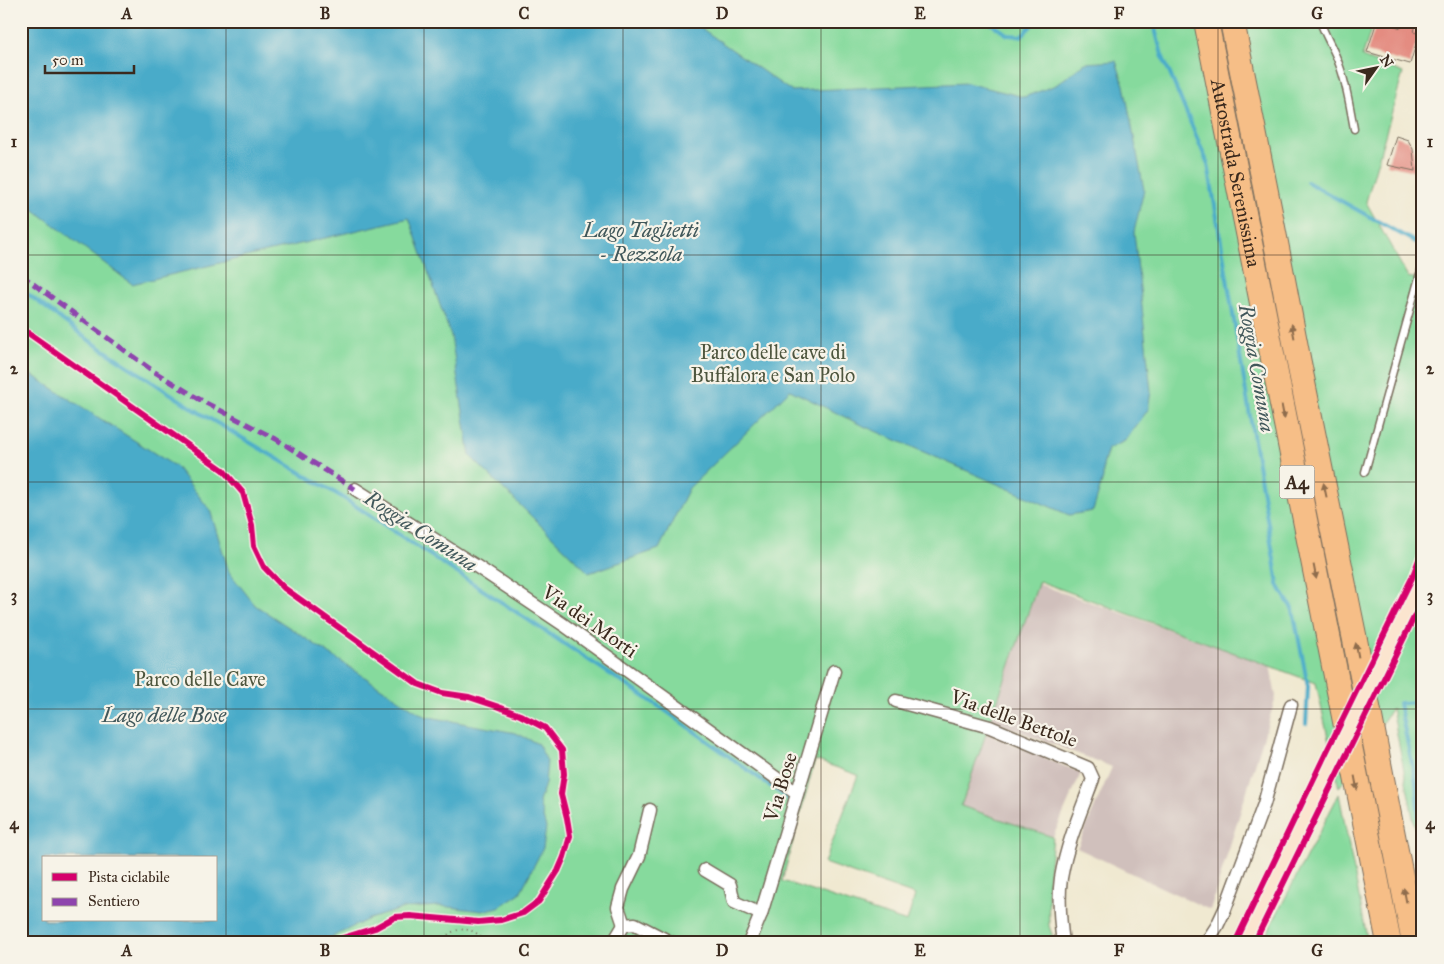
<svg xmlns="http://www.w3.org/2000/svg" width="1444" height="964" font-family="'IM FELL Great Primer',serif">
<rect width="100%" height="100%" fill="#f7f3e8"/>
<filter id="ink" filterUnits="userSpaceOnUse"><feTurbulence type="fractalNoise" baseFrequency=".02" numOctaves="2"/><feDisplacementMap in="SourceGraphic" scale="10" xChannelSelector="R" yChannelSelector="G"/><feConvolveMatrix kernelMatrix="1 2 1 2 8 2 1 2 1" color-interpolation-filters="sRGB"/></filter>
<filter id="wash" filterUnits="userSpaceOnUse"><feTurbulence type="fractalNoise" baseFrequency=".0096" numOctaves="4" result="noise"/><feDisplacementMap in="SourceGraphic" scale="20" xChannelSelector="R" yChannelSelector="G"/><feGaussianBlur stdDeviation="1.12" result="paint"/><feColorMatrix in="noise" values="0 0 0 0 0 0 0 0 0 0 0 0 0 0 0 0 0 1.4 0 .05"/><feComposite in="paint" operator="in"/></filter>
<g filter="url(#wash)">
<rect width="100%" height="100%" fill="#f0e9d1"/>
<g fill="#d0c0bc">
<polygon points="1038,584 1270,665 1276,697 1210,910 1077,848 1112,767 990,720"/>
<polygon points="986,733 1081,773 1053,837 960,806"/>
</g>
<g fill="#86da9d" stroke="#60825e" fill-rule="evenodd">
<path d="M21,21H1374L1362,57L1403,73L1366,202L1408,277L1423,280V870L1392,708L1339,788L1316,683L1039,581L961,806L1053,837L1048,884L1049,926L1055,943H21ZM815,760L858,775L824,863L915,895L907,922L782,881ZM44,858H216V920H44Z"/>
<polygon points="1339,794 1368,943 1262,943"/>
</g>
<g fill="#49abc9" stroke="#426a74" fill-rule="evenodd">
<polygon points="21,21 698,21 701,28 791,91 967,83 1024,97 1056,85 1085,63 1116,61 1124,85 1144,190 1134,232 1151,391 1148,410 1125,441 1108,449 1103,466 1103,478 1093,511 1069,515 859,424 790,390 689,488 659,549 589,573 470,456 451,336 409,218 132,284 21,200"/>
<path d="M21,368L176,467L210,510L229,572L255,605L424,716L516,733L538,744L547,761L545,784L539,802L546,828L543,848L520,893L499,907L482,911L441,906L405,908L369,919L332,937L325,943H21ZM44,858H216V920H44Z"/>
</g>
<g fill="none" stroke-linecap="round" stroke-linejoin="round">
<g stroke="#49abc9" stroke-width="4">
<polyline points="988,21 1008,35 1021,36 1036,21"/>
<path d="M1153,21L1162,55L1208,164L1278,584C1282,594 1288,601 1293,610L1308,686L1306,724"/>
<polyline points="1307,182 1415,242"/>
<polyline points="21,289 90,341 200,413 342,497 663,709 791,801"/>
<polyline points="1423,702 1399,703 1416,782 1419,822 1423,835"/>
</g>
</g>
<g id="blocks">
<g fill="#e48c81">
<polygon points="1377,21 1381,21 1401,28 1403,21 1417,21 1414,32 1419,34 1410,64 1367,52"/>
<polygon points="1396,136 1408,140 1413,149 1415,171 1387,165"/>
</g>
</g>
</g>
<g filter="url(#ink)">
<use href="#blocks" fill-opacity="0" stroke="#7a6d5d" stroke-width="1"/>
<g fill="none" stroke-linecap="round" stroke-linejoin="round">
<g stroke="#7a6d5d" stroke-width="9">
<g id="lane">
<path d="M1320,21C1325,36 1334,49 1339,64C1347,85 1350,108 1354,129"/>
<polyline points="1365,472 1423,263"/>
</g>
</g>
<g stroke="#7a6d5d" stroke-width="15">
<g id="street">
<polyline points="355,489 476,566 564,625 797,793"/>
<path d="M896,701L990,727L1088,768L1093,779C1081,811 1067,843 1061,878C1058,899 1060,921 1063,943"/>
<polyline points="705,870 730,885 734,902 761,914"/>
<polyline points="624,925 618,907 623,889 639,856 650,810"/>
<polyline points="615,940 624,925 635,924 672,943"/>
<polyline points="749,943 761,914 834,671"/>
<polyline points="1206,943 1217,926 1225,909 1264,804 1291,705"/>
</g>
</g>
<g stroke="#7a6d5d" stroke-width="20">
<g id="secondary">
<polyline points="1389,644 1423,571"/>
<polyline points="1244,943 1330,769"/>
</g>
</g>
<g stroke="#7a6d5d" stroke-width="26">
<g id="highway">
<path id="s1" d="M1206,21L1389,943"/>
<polyline points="1232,21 1271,217 1299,363 1355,640 1414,943"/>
</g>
</g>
<path stroke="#7a6d5d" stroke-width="2" stroke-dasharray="1 4" stroke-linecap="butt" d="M442,943C450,925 477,925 484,943"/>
<use href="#lane" stroke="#fff" stroke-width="6"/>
<use href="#street" stroke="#fff" stroke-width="12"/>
<use href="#secondary" stroke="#fbe5cf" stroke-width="18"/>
<use href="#highway" stroke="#f6be87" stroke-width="24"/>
<g stroke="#7a6d5d" stroke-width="20" stroke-linecap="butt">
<polyline id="secondary-bridge" points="1330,769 1389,644"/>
</g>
<use href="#secondary-bridge" stroke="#fbe5cf" stroke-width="18"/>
<polyline stroke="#8e44ad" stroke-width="5" stroke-dasharray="10 5" stroke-linecap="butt" points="21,275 153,371 204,402 276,439 355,489"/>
<g stroke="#f7f3e8" stroke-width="9">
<g id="cycleway">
<polyline points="21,328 223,470 243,493 252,525 254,546 264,567 284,588 418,684 442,693 469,697 496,706 520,715 545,728 562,750 564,774 561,794 567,818 570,836 564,857 558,871 539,901 523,913 501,920 478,922 410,916 395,917 375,928 336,940 333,943"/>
<polyline points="1235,943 1326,753 1412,578 1423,549"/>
<polyline points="1254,943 1423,599"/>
</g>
</g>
<use href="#cycleway" stroke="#d6006c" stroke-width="6"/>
</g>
<defs><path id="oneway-solid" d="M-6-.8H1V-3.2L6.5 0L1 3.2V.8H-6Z" transform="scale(1.25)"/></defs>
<g fill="#8f6d4d">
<use href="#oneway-solid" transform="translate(1293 331) rotate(-101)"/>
<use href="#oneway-solid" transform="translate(1283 412) rotate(79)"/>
<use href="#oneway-solid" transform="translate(1325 490) rotate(-102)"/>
<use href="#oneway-solid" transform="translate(1315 572) rotate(79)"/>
<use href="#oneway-solid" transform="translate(1357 650) rotate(-101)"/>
<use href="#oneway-solid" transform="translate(1356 783) rotate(79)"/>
<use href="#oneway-solid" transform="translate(1405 895) rotate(-101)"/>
</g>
</g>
<path fill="none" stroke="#3b2a1e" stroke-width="1" stroke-opacity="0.55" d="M226,21V943M424,21V943M623,21V943M821,21V943M1020,21V943M1218,21V943M21,255H1423M21,482H1423M21,709H1423"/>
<g text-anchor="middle" stroke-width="4.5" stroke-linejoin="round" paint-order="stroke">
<rect fill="#f7f3e8" stroke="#73665b" stroke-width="1" x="1279.5" y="465.5" width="35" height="33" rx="4"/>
<g font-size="19" font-weight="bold" fill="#3b2a1e">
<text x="1297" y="489">A4</text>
</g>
<g font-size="20" fill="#3b2a1e" stroke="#f7f3e8">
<text dy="7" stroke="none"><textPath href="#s1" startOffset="155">Autostrada Serenissima</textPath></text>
<text transform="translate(590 621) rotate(35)" y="7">Via dei Morti</text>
<text transform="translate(1014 718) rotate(20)" y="7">Via delle Bettole</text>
<text transform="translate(780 787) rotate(-73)" y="7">Via Bose</text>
</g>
<g font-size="20" fill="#4e563e" stroke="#f7f3e8">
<text x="773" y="359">Parco delle cave di<tspan x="773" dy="23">Buffalora e San Polo</tspan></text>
<text x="200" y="686">Parco delle Cave</text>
</g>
<g font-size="21" font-style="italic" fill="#40575a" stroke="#f7f3e8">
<text x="641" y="237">Lago Taglietti<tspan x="641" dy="24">- Rezzola</tspan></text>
<text transform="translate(1257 368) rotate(80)" y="7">Roggia Comuna</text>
<text transform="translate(421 531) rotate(33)" y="7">Roggia Comuna</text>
<text x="164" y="722">Lago delle Bose</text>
</g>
</g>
<rect width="1444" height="964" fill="none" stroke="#f7f3e8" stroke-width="55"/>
<rect x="42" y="856" width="175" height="65" fill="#f7f3e8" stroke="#aca397"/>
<rect x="52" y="873" width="25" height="8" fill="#d6006c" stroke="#aca397"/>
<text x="88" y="882" font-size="15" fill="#3b2a1e">Pista ciclabile</text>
<rect x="52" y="898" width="25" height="8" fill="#8e44ad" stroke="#aca397"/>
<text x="88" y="906" font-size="15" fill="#3b2a1e">Sentiero</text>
<g transform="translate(1376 68) rotate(57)" stroke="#f7f3e8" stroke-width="4" paint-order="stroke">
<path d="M0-4L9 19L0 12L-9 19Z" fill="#3b2a1e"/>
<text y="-8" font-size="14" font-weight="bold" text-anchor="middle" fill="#3b2a1e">N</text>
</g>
<path d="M45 65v8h89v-8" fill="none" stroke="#3b2a1e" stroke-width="2.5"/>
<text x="52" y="65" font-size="15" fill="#3b2a1e" stroke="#f7f3e8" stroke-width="4" paint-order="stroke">50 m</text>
<rect x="28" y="28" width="1388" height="908" fill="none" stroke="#3b2a1e" stroke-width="2"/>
<g font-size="16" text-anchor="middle" font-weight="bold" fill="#3b2a1e">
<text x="127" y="19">A</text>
<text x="325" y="19">B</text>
<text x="524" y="19">C</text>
<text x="722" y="19">D</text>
<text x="920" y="19">E</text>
<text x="1119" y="19">F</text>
<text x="1317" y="19">G</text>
<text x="14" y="147">1</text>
<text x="1430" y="147">1</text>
<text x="14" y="374">2</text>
<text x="1430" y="374">2</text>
<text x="14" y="601">3</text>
<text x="1430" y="601">3</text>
<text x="14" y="829">4</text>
<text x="1430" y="829">4</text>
<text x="127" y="956">A</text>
<text x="325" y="956">B</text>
<text x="524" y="956">C</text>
<text x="722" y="956">D</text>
<text x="920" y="956">E</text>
<text x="1119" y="956">F</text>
<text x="1317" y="956">G</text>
</g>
</svg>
